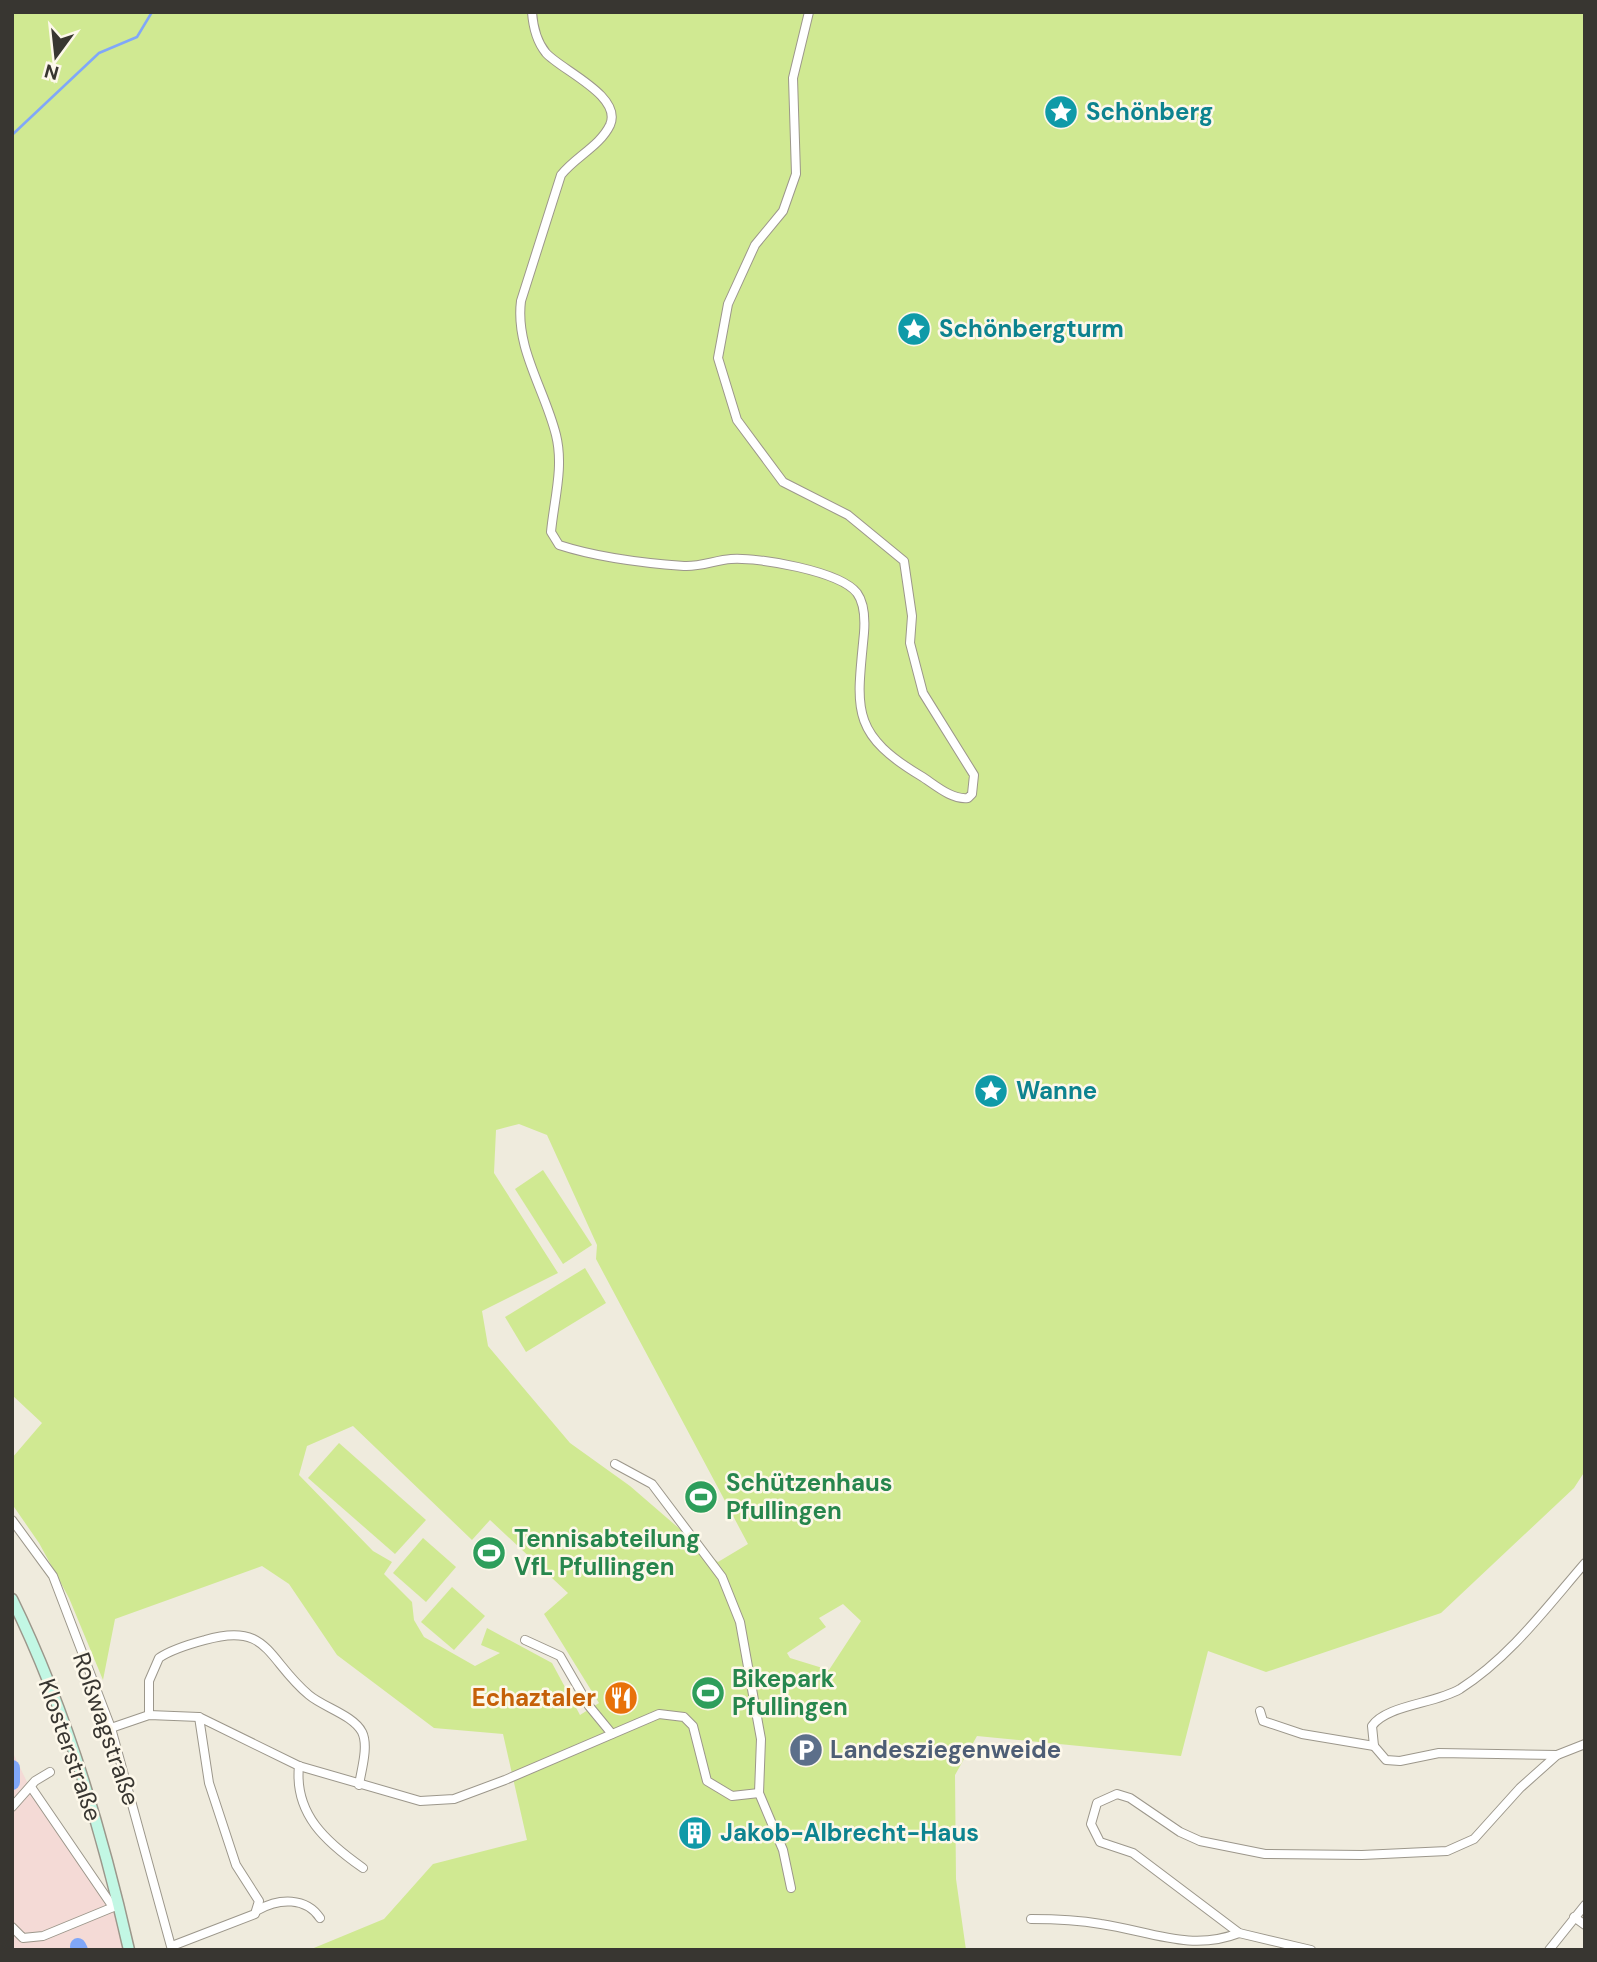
<svg xmlns="http://www.w3.org/2000/svg" width="1597" height="1962" font-family="'DM Sans',sans-serif">
<rect width="100%" height="100%" fill="#efebdd"/>
<polygon fill="#f4dad6" points="12,1751 28,1784 115,1910 124,1950 12,1950"/>
<g fill="#d0e992" fill-rule="evenodd">
<path d="M12,12H1585V1471L1574,1488L1441,1613L1266,1672L1208,1651L1181,1756L977,1736L955,1775L956,1879L966,1950H309L384,1919L433,1864L527,1840L503,1734L434,1728L337,1655L289,1584L262,1566L115,1619L103,1680L69,1598L39,1543L12,1504V1458L42,1423L12,1395ZM519,1124L547,1135L597,1245L596,1259L748,1544L718,1562L630,1486L570,1443L488,1346L482,1311L558,1273L494,1173L496,1130ZM353,1426L472,1540L490,1520L568,1593L544,1614L599,1703L580,1715L552,1663L487,1628L481,1645L500,1653L475,1666L424,1637L414,1620L412,1602L384,1574L392,1562L373,1551L299,1475L307,1446ZM843,1604L861,1621L829,1670L790,1658L787,1653L826,1627L819,1618Z"/>
<polygon points="543,1170 592,1245 563,1264 515,1189"/>
<polygon points="585,1268 606,1303 526,1352 505,1317"/>
<polygon points="339,1443 426,1520 395,1554 308,1478"/>
<polygon points="423,1538 456,1567 426,1602 393,1573"/>
<polygon points="452,1587 485,1616 454,1650 421,1622"/>
</g>
<g fill="none" stroke-linecap="round" stroke-linejoin="round">
<polyline stroke="#80a7f9" stroke-width="2.5" points="12,135 99,53 137,37 152,12"/>
<g stroke="#80a7f9" stroke-width="16">
<polyline points="12,1768 12,1782"/>
<polyline points="78,1946 80,1950"/>
</g>
<g stroke="#9c978b" stroke-width="10">
<g id="street">
<path d="M532,12C533,26 537,42 546,53C561,70 623,96 610,125C600,146 575,157 561,175L521,301C515,348 545,390 556,435C564,467 554,500 551,532L559,545C599,558 642,563 684,566C700,567 716,560 731,559C758,557 840,571 857,593C865,604 865,620 864,633C857,708 849,733 921,776C934,784 951,800 968,798L972,794L974,775L923,693L910,643L912,616L904,561L848,515L783,482L737,420L718,358L728,304L755,245L783,211L796,174L793,78L809,12"/>
<polyline points="615,1464 652,1484 722,1577 740,1622 757,1717 761,1739 759,1793 783,1850 791,1888"/>
<polyline points="12,1520 53,1576 111,1728 172,1950"/>
<polyline points="525,1640 560,1656 589,1706 612,1734"/>
<polyline points="1260,1711 1263,1721 1302,1734 1374,1746"/>
<path d="M149,1715V1681L159,1658C172,1649 190,1644 205,1640C269,1621 267,1660 309,1695C323,1707 353,1715 362,1732C369,1746 361,1771 359,1785"/>
<polyline points="111,1728 149,1715 199,1717 299,1766 420,1801 454,1799 505,1780 659,1714 684,1717 693,1726 707,1781 732,1796 759,1793"/>
<path d="M1557,1755L1439,1753L1400,1761L1386,1760L1374,1746L1372,1726C1386,1705 1435,1704 1460,1689C1510,1657 1546,1608 1585,1563"/>
<path d="M299,1766C294,1814 326,1842 363,1868"/>
<polyline points="31,1787 113,1907"/>
<polyline points="12,1807 35,1781 50,1772"/>
<path d="M258,1910C279,1898 306,1897 320,1918"/>
<polyline points="1574,1917 1585,1925"/>
<path d="M1031,1919C1054,1919 1078,1920 1101,1924C1149,1931 1191,1952 1239,1933"/>
<polyline points="12,1927 23,1938 43,1936 116,1906"/>
<polyline points="172,1946 255,1914 259,1901 236,1865 209,1783 199,1717"/>
<polyline points="1311,1950 1239,1933 1133,1853 1100,1842 1091,1824 1097,1803 1117,1794 1130,1798 1180,1832 1200,1841 1265,1854 1362,1855 1447,1851 1474,1839 1520,1788 1557,1755 1585,1744"/>
<polyline points="1549,1950 1585,1905"/>
</g>
</g>
<g stroke="#9c978b" stroke-width="13">
<path id="secondary" d="M12,1599C66,1709 102,1831 129,1950"/>
</g>
<use href="#street" stroke="#fff" stroke-width="8"/>
<use href="#secondary" stroke="#c2f7e4" stroke-width="10"/>
</g>
<defs>
<g id="sight-disc" transform="scale(1.75)"><circle r="9.5" fill="#0f9aa8" stroke="#fdf8ea"/><path d="M0-6L1.8-2.2L6-1.7L2.9 1.2L3.7 5.4L0 3.3L-3.7 5.4L-2.9 1.2L-6-1.7L-1.8-2.2Z" fill="#fff"/></g>
<g id="stadium-disc" transform="scale(1.75)"><circle r="9.5" fill="#2e9e5b" stroke="#fdf8ea"/><path d="M0-5a6.5 5 0 1 0 0 10a6.5 5 0 1 0 0-10ZM-3.5-1.8h7v3.6h-7Z" fill="#fff"/></g>
<g id="restaurant-disc" transform="scale(1.75)"><circle r="9.5" fill="#e8710a" stroke="#fdf8ea"/><path d="M-5-6h1v4h1v-4h1v4h1v-4h1v5L-1.5 .5V6h-2V.5L-5-1ZM5-6V6H3V1.5H1.5Q1.5-4 5-6Z" fill="#fff"/></g>
<g id="parking-disc" transform="scale(1.75)"><circle r="9.5" fill="#5c6f8a" stroke="#fdf8ea"/><path d="M-3.5-5.5H1a3.5 3.5 0 0 1 0 7H-1V5.5H-3.5ZM-1-3.4V-.6H.8a1.4 1.4 0 0 0 0-2.8Z" fill="#fff"/></g>
<g id="building-disc" transform="scale(1.75)"><circle r="9.5" fill="#0f9aa8" stroke="#fdf8ea"/><path d="M-4-6H4V6H1V3H-1V6H-4ZM-2.5-4.3h1.7v1.8h-1.7ZM.8-4.3h1.7v1.8H.8ZM-2.5-1h1.7V.8h-1.7ZM.8-1h1.7V.8H.8Z" fill="#fff"/></g>
</defs>
<g fill-rule="evenodd">
<use href="#sight-disc" x="1061" y="112"/>
<use href="#sight-disc" x="914" y="329"/>
<use href="#sight-disc" x="991" y="1091"/>
<use href="#stadium-disc" x="701" y="1497"/>
<use href="#stadium-disc" x="489" y="1553"/>
<use href="#stadium-disc" x="708" y="1693"/>
<use href="#restaurant-disc" x="621" y="1698"/>
<use href="#parking-disc" x="806" y="1750"/>
<use href="#building-disc" x="695" y="1833"/>
</g>
<g text-anchor="middle" stroke-width="5" stroke-linejoin="round" paint-order="stroke">
<g font-size="24" font-weight="bold" fill="#0d838f" stroke="#fdf8ea" text-anchor="start">
<text x="1086" y="120">Schönberg</text>
<text x="939" y="337">Schönbergturm</text>
<text x="1016" y="1099">Wanne</text>
<text x="720" y="1841">Jakob-Albrecht-Haus</text>
</g>
<g font-size="24" font-weight="bold" fill="#27864d" stroke="#fdf8ea" text-anchor="start">
<text x="726" y="1491">Schützenhaus<tspan x="726" dy="28">Pfullingen</tspan></text>
<text x="514" y="1547">Tennisabteilung<tspan x="514" dy="28">VfL Pfullingen</tspan></text>
<text x="732" y="1687">Bikepark<tspan x="732" dy="28">Pfullingen</tspan></text>
</g>
<g font-size="24" font-weight="bold" fill="#c56008" stroke="#fdf8ea" text-anchor="end">
<text x="596" y="1706">Echaztaler</text>
</g>
<g font-size="24" fill="#383631" stroke="#fdf8ea">
<text transform="translate(106 1729) rotate(71)" y="8">Roßwagstraße</text>
<text transform="translate(70 1750) rotate(71)" y="8">Klosterstraße</text>
</g>
<g font-size="24" font-weight="bold" fill="#4e5e75" stroke="#fdf8ea" text-anchor="start">
<text x="830" y="1758">Landesziegenweide</text>
</g>
</g>
<rect width="1597" height="1962" fill="none" stroke="#383631" stroke-width="28"/>
<g transform="translate(56 56) rotate(195)" stroke="#fdf8ea" stroke-width="5" paint-order="stroke">
<path d="M0-5L12 26L0 18L-12 26Z" fill="#383631"/>
<text y="-10" font-size="19" font-weight="bold" text-anchor="middle" fill="#383631">N</text>
</g>
</svg>
